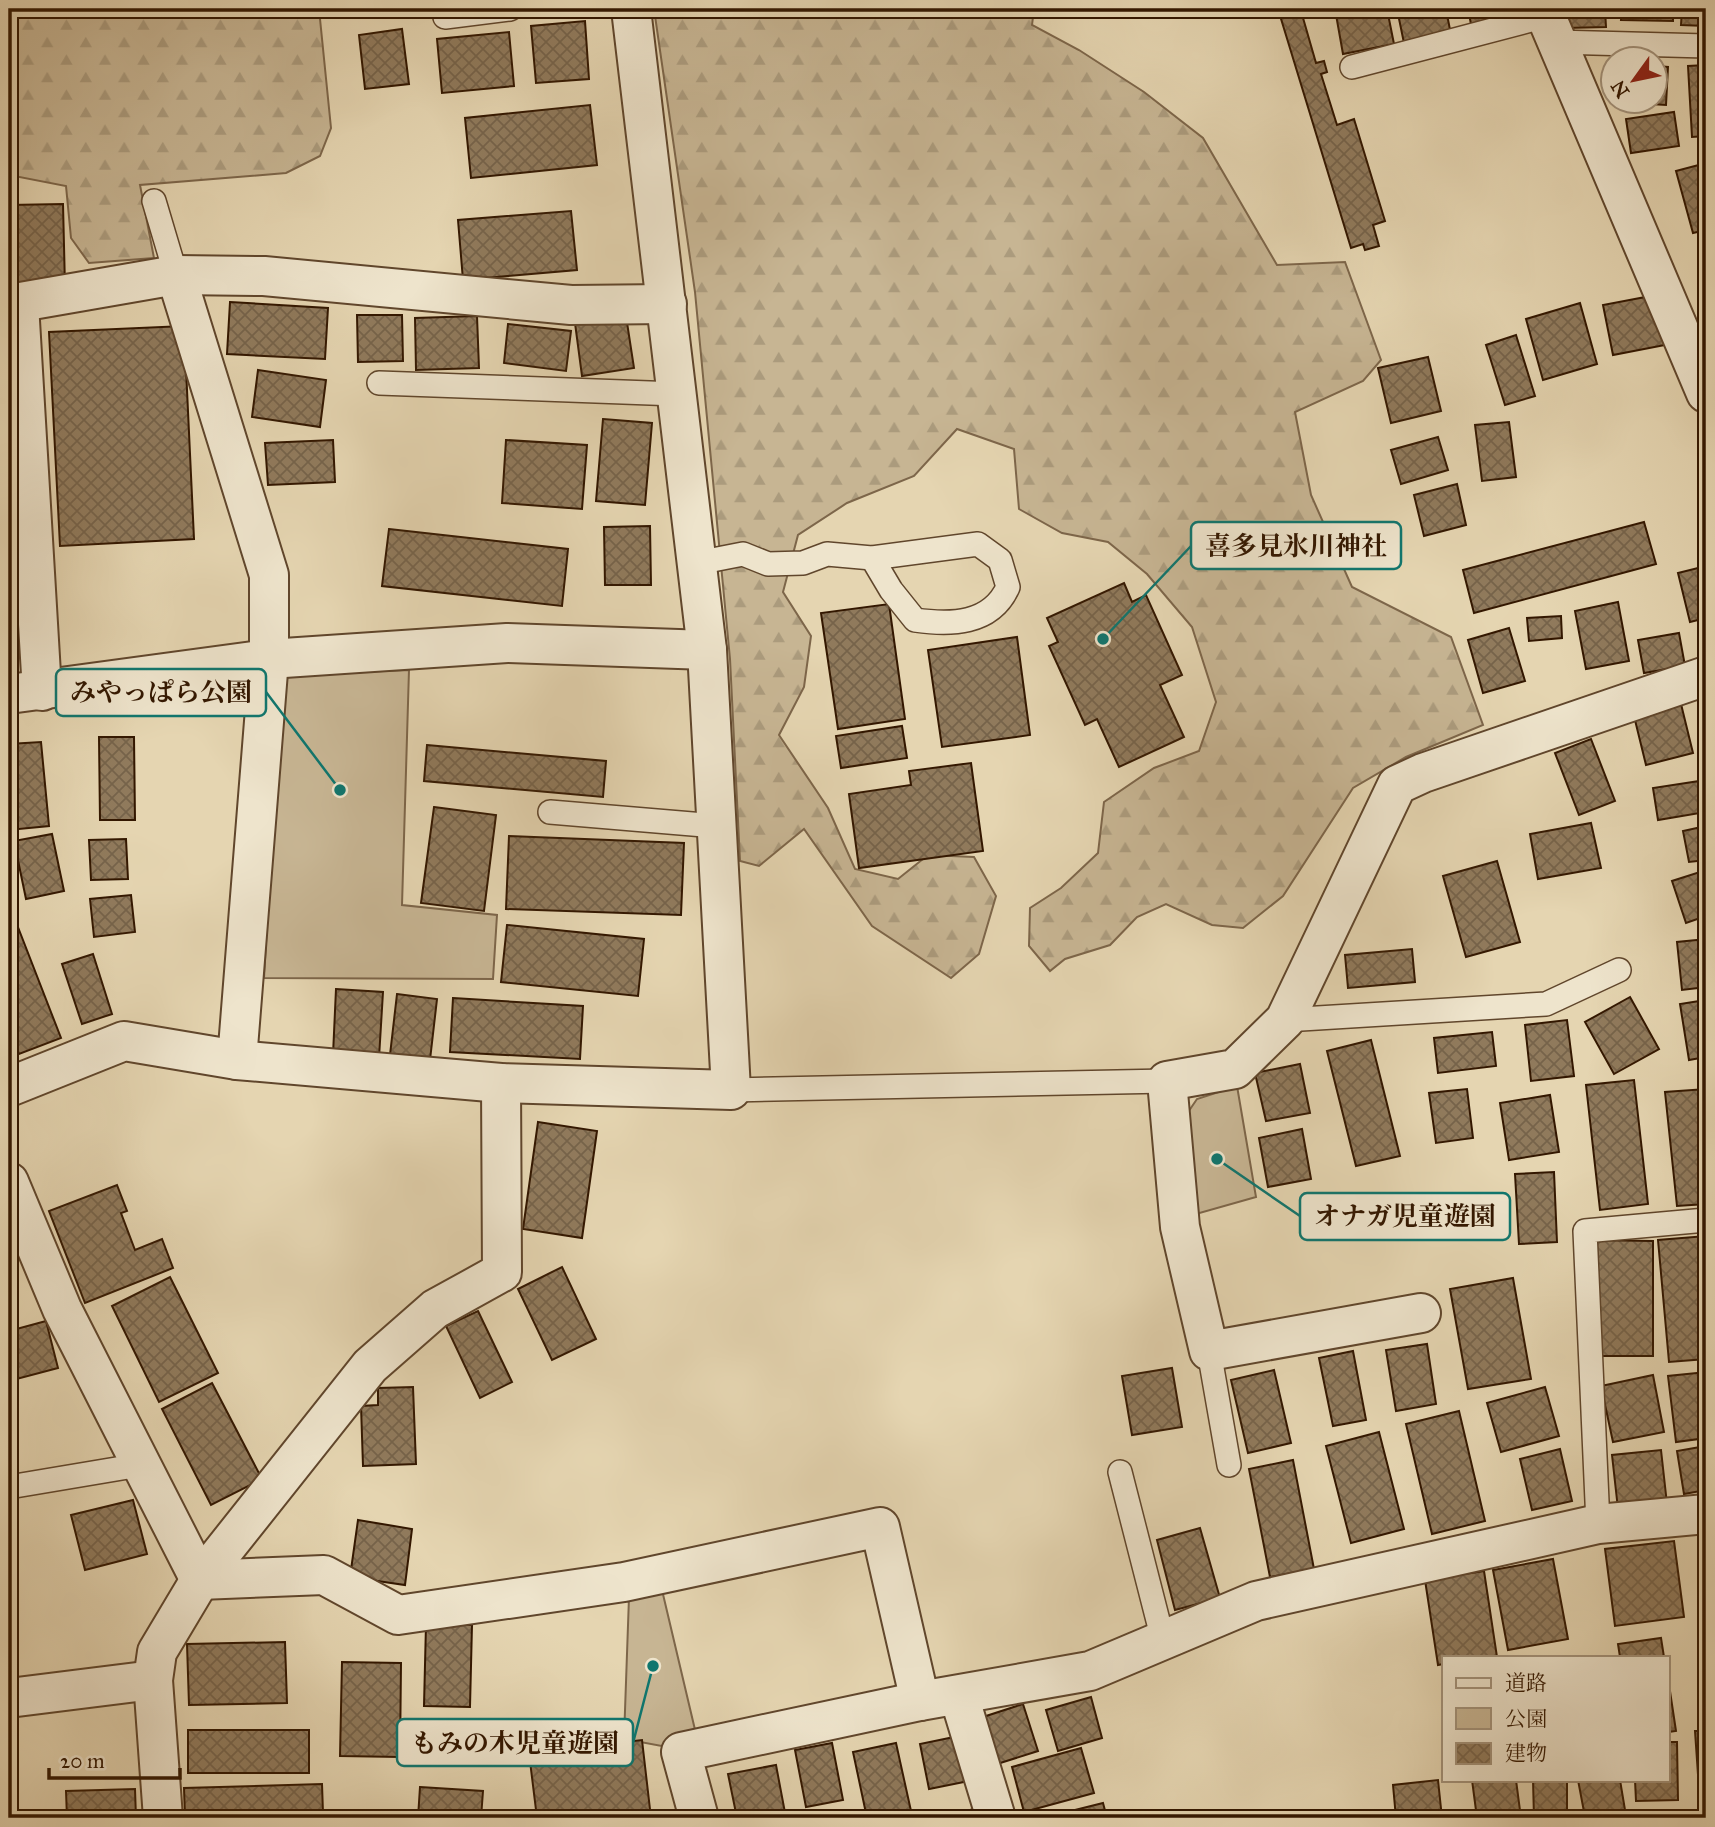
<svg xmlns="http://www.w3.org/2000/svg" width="1715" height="1827" font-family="'IM FELL Great Primer','Noto Serif JP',serif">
<defs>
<pattern id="forest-firs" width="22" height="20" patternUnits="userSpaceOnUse" patternTransform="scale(1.75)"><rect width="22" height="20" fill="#c7b593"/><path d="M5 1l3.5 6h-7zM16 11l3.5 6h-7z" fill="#ab9b7d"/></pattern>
<pattern id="building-cross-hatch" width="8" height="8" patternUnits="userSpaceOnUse" patternTransform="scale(1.75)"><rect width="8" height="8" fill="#907a5c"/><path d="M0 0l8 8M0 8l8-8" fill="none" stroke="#76634a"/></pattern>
</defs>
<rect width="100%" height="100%" fill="#e5d5b1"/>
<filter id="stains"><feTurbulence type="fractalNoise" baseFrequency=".00286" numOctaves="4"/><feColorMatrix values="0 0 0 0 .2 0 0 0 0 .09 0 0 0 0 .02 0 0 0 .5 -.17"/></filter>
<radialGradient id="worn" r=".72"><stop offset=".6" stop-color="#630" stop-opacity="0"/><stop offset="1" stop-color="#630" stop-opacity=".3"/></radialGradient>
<g fill="url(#forest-firs)" stroke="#7d664a" stroke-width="2">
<polygon points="9,9 319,9 331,128 320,156 286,173 140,185 154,258 89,263 71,238 66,186 9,175"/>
<polygon points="654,9 1034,9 1032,25 1079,50 1144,92 1203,138 1277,265 1345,262 1381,360 1363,381 1295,412 1311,495 1352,587 1451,637 1483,725 1406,757 1353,788 1283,896 1243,928 1212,925 1166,904 1137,917 1110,945 1065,959 1050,971 1029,946 1030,908 1061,888 1098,853 1104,802 1154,768 1199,751 1216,702 1192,627 1147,574 1108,542 1062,533 1019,509 1014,449 957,429 914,476 847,503 798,535 783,592 811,636 804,687 779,735 828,808 855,869 898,879 928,855 974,857 996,896 979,954 951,978 872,926 804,829 759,866 740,861 730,659 695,292"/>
</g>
<g fill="#c7b593" stroke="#7d664a" stroke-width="2">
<polygon points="409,670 402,905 497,915 493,979 264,978 281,675"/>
<polygon points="1237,1086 1256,1197 1189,1216 1182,1121 1197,1099"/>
<polygon points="662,1590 696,1734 667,1747 624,1739 629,1597"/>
</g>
<g fill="url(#building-cross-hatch)" stroke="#331700" stroke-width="2">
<polygon points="1278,9 1291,9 1292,13 1301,11 1316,63 1324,61 1327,72 1321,74 1337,125 1354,119 1385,221 1373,225 1379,246 1365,250 1363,244 1351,248"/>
<polygon points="1335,9 1387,9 1394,44 1343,54"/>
<polygon points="1397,9 1446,9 1451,35 1404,43"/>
<polygon points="1468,9 1512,9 1513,16 1471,24"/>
<polygon points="1566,9 1605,9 1606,27 1566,28"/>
<polygon points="1622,9 1673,9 1673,21 1621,20"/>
<polygon points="1682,9 1706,9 1706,26 1681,25"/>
<polygon points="585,21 589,79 536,83 531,26"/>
<polygon points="402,29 409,84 365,89 359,35"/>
<polygon points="509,32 514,86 442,93 437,39"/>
<polygon points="1612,63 1614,63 1614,101 1610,101"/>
<polygon points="1706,65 1706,136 1692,137 1688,66"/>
<polygon points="1656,66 1668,67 1666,105 1615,102 1656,102"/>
<polygon points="590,105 597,165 471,178 465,118"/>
<polygon points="1674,112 1679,146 1631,153 1626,119"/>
<polygon points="1706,163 1706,230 1693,233 1676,171"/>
<polygon points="63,204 65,287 9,289 9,205"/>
<polygon points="571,211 577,270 463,280 458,220"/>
<polygon points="1656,295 1665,345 1613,355 1603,305"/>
<polygon points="230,302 328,308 325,359 227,354"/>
<polygon points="1580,303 1597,364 1543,380 1526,319"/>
<polygon points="357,315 402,315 403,361 358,362"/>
<polygon points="477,316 479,368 416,370 415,318"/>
<polygon points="626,316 634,368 582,376 575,323"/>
<polygon points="508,324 571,331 566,371 504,363"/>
<polygon points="184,326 194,539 60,546 49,332"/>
<polygon points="1516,335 1535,396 1505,405 1486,345"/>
<polygon points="1428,357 1441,411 1391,423 1378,368"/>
<polygon points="258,370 326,380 320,427 252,417"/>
<polygon points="603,419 652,423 645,505 596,501"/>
<polygon points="1509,422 1516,477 1482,481 1475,425"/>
<polygon points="1438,437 1448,470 1401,484 1391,450"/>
<polygon points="333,440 335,482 268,485 265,443"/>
<polygon points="506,440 587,445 582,509 502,503"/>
<polygon points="1457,484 1466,525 1424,536 1414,495"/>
<polygon points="1644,522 1656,564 1474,613 1463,570"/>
<polygon points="650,526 651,585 605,585 604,527"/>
<polygon points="389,529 568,549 562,606 382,586"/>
<polygon points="1706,566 1706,618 1690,622 1678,573"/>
<polygon points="1124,583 1132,602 1146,595 1182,675 1160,685 1184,737 1119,767 1097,719 1085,725 1049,646 1058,642 1047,618"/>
<polygon points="1618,602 1629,661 1586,669 1575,611"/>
<polygon points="889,604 905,719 838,729 821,613"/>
<polygon points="1561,616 1562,638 1529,641 1527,618"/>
<polygon points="1509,628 1525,681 1483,693 1468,640"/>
<polygon points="1679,633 1685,666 1644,673 1638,640"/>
<polygon points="1017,637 1030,735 942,747 928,650"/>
<polygon points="1681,704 1693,753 1646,765 1634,716"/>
<polygon points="902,726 907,758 841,768 836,736"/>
<polygon points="99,737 134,737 135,820 100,820"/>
<polygon points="1591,739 1615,801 1579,815 1555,753"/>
<polygon points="41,742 49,826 9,830 9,744"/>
<polygon points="427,745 606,761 603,797 424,781"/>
<polygon points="971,763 983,851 859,868 849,794 911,785 909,771"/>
<polygon points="1706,780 1706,812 1658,820 1653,788"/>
<polygon points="434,807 496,815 484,911 421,903"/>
<polygon points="1591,823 1601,868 1538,879 1530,834"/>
<polygon points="1706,826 1706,860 1689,862 1683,831"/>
<polygon points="52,834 64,891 26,899 14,841"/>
<polygon points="509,836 684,843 681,915 506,909"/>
<polygon points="126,839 128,879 91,880 89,840"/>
<polygon points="1497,861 1520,942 1466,957 1443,876"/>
<polygon points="1706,870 1706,916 1686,923 1672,881"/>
<polygon points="131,895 135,932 94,937 90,899"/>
<polygon points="9,904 61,1038 19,1054 9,1026"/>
<polygon points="507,925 644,939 638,996 501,982"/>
<polygon points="1706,939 1706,987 1682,990 1677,942"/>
<polygon points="1412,949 1415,982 1348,988 1345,955"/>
<polygon points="93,954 112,1014 82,1024 62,964"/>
<polygon points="336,989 383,992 379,1058 333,1055"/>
<polygon points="397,994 437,999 430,1060 390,1055"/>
<polygon points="1630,997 1659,1049 1614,1074 1585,1022"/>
<polygon points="453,998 583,1006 580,1059 450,1052"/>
<polygon points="1706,1000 1706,1057 1689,1060 1680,1004"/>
<polygon points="1567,1020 1574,1076 1531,1081 1525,1025"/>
<polygon points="1492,1032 1496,1066 1438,1073 1434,1038"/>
<polygon points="1371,1040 1400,1156 1356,1166 1327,1051"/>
<polygon points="1300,1064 1310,1113 1266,1121 1255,1073"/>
<polygon points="1634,1080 1648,1204 1600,1210 1586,1085"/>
<polygon points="1467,1089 1473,1138 1436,1143 1429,1093"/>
<polygon points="1706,1089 1706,1204 1677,1206 1665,1092"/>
<polygon points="1550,1095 1559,1152 1509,1160 1500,1103"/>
<polygon points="538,1122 597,1131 582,1238 523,1229"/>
<polygon points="1302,1129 1311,1179 1268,1187 1259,1138"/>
<polygon points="1554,1172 1557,1242 1519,1244 1515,1174"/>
<polygon points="117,1185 127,1211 121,1213 135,1250 162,1239 173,1268 85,1303 49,1211"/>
<polygon points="1706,1236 1706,1359 1669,1362 1658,1240"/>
<polygon points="1594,1240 1653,1241 1653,1356 1594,1356"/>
<polygon points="562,1267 596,1339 552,1360 518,1289"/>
<polygon points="170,1277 218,1373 159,1402 112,1306"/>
<polygon points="1513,1278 1531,1379 1468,1389 1450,1289"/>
<polygon points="478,1311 512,1382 480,1398 446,1326"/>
<polygon points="46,1321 58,1368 9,1381 9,1331"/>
<polygon points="1427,1344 1436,1404 1396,1411 1386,1350"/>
<polygon points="1353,1351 1366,1420 1333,1426 1319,1358"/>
<polygon points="1172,1368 1182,1427 1132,1435 1122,1376"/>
<polygon points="1274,1370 1291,1443 1248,1453 1231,1380"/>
<polygon points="1706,1372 1706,1438 1676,1442 1668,1376"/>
<polygon points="1653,1375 1664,1432 1613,1442 1601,1386"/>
<polygon points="212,1383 262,1479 211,1505 162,1409"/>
<polygon points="413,1387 416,1464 363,1466 361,1406 378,1405 378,1388"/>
<polygon points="1545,1387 1559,1436 1501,1452 1487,1403"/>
<polygon points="1459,1411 1485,1521 1432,1534 1406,1424"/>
<polygon points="1379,1432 1404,1529 1351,1543 1326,1446"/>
<polygon points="1706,1446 1706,1490 1684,1494 1677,1451"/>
<polygon points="1560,1449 1572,1501 1532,1510 1520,1459"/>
<polygon points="1661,1450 1667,1504 1618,1509 1612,1455"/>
<polygon points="1293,1460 1314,1569 1270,1577 1249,1469"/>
<polygon points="133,1500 147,1554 85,1570 71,1515"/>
<polygon points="358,1520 412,1529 405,1585 350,1577"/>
<polygon points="1200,1528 1220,1598 1175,1610 1157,1540"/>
<polygon points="1674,1541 1684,1617 1615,1626 1605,1549"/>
<polygon points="1553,1559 1568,1639 1508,1650 1493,1570"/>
<polygon points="1484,1571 1497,1657 1444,1657 1444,1664 1438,1665 1425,1580"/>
<polygon points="426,1624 472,1625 470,1707 424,1706"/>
<polygon points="1661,1638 1664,1657 1620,1657 1618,1644"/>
<polygon points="285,1642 287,1703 189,1705 187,1644"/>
<polygon points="342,1662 401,1663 400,1757 340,1756"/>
<polygon points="1668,1678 1676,1731 1668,1732"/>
<polygon points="1091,1697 1102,1738 1058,1751 1046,1710"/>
<polygon points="1023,1704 1038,1751 994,1765 980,1718"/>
<rect x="188" y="1730" width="121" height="43"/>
<polygon points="1695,1731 1706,1731 1706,1788 1699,1789"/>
<polygon points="959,1736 969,1781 929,1789 920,1744"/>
<polygon points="642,1740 651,1818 537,1818 529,1753"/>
<polygon points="1668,1742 1677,1742 1678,1800 1636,1801 1635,1780 1668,1780"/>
<polygon points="832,1743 843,1800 806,1807 795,1750"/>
<polygon points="896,1743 911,1811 867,1818 853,1752"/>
<polygon points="1081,1748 1094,1793 1024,1812 1012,1767"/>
<polygon points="776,1765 786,1818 737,1818 728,1774"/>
<polygon points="1438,1780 1442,1818 1396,1818 1393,1785"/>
<polygon points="1472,1780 1516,1780 1521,1818 1477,1818"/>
<polygon points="1533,1780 1567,1780 1567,1818 1534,1818"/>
<polygon points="1578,1780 1620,1780 1625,1810 1585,1817"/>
<polygon points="322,1784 323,1813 185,1817 184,1788"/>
<polygon points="420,1787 483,1791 481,1818 418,1818"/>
<polygon points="135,1789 136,1818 67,1818 66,1791"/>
<polygon points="1103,1803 1107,1818 1043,1818"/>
<polygon points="974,1809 976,1818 938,1818"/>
</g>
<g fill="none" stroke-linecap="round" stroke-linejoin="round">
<g stroke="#60462c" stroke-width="26">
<g id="service">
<polyline points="445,17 510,9"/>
<polyline points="1556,42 1706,46"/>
<polyline points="1352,67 1546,16"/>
<polyline points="154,201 176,275"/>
<polyline points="379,383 677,394"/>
<path d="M697,563L743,554L768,564L803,563L827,554L872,558L978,544L1000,560L1008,587C991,625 950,625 915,620L891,590L872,558"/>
<polyline points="550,812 716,826"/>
<polyline points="1285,1020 1546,1004 1619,970"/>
<polyline points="731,1090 1167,1081"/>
<polyline points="1209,1351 1229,1465"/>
<polyline points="1120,1472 1163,1640"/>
<polyline points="9,1487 140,1465"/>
<polyline points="1598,1524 1585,1231 1706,1220"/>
</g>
</g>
<g stroke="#60462c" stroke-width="42">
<g id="minor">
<polyline points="1543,9 1706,393"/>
<polyline points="176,275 269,575 269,659 237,1060"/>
<polyline points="9,304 176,275 264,276 571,305 667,304"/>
<polyline points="19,304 42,691"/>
<polyline points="9,694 269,659 507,643 707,650"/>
<polyline points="9,1087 124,1041 237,1060 501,1083 731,1090 707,650 631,9"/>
<polyline points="9,1182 62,1309 200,1580 324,1575 398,1615 624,1582 880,1527 920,1701"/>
<polyline points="1421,1313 1209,1351 1180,1227 1167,1081 1235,1069 1285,1020 1397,785 1423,773 1706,676"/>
<polyline points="959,1696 996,1818"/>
<polyline points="9,1698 153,1680"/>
<polyline points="163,1818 153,1680 157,1652 200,1580 370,1366 435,1309 502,1272 501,1083"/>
<polyline points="699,1818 681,1752 920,1701 1090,1671 1256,1601 1598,1524 1706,1514"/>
</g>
</g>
<use href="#service" stroke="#eee4cc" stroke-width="23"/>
<use href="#minor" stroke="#eee4cc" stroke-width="38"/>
</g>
<path fill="none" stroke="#0f766e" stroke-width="2.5" d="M1103 639L1191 546M340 790L266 692M1217 1159L1300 1216M653 1666L633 1743"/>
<g fill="#0f766e" stroke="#eee4cc" stroke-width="2.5">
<circle cx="1103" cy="639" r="7"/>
<circle cx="340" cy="790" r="7"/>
<circle cx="1217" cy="1159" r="7"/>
<circle cx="653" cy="1666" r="7"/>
</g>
<g fill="#eee4cc" stroke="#0f766e" stroke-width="2.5">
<rect x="1191" y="522" width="210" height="47" rx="7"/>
<rect x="56" y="669" width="210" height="47" rx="7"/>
<rect x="1300" y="1193" width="210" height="47" rx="7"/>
<rect x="397" y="1719" width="236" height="47" rx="7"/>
</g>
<g font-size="26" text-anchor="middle" font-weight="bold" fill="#331700">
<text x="1296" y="555">喜多見氷川神社</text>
<text x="161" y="701">みやっぱら公園</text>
<text x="1405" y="1225">オナガ児童遊園</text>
<text x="515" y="1752">もみの木児童遊園</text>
</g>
<rect width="1715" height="1827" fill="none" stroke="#e5d5b1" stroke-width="35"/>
<rect x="10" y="10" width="1694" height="1806" fill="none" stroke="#331700" stroke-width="3.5"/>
<rect x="18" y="18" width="1680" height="1792" fill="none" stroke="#331700" stroke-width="2"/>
<rect x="1442" y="1656" width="228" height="126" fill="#eee4cc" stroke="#a3927a" stroke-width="2"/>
<rect x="1456" y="1678" width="35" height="10" fill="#eee4cc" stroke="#a3927a" stroke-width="2"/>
<text x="1505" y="1690" font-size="21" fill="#331700">道路</text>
<rect x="1456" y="1708" width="35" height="21" fill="#c7b593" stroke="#a3927a" stroke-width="2"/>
<text x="1505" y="1726" font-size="21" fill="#331700">公園</text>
<rect x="1456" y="1743" width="35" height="21" fill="url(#building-cross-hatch)" stroke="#a3927a" stroke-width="2"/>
<text x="1505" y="1760" font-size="21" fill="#331700">建物</text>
<g transform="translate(1634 80) rotate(237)"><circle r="33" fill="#eee4cc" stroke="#a3927a" stroke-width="2"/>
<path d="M0-5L12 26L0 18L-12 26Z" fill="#8f2418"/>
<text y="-10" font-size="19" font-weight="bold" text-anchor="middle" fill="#331700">N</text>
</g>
<path d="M49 1768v10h131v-10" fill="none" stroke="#331700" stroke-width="3.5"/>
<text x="60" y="1768" font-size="21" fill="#331700" stroke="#eee4cc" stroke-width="5" paint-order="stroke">20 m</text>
<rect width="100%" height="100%" filter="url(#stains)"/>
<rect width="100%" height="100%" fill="url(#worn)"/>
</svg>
